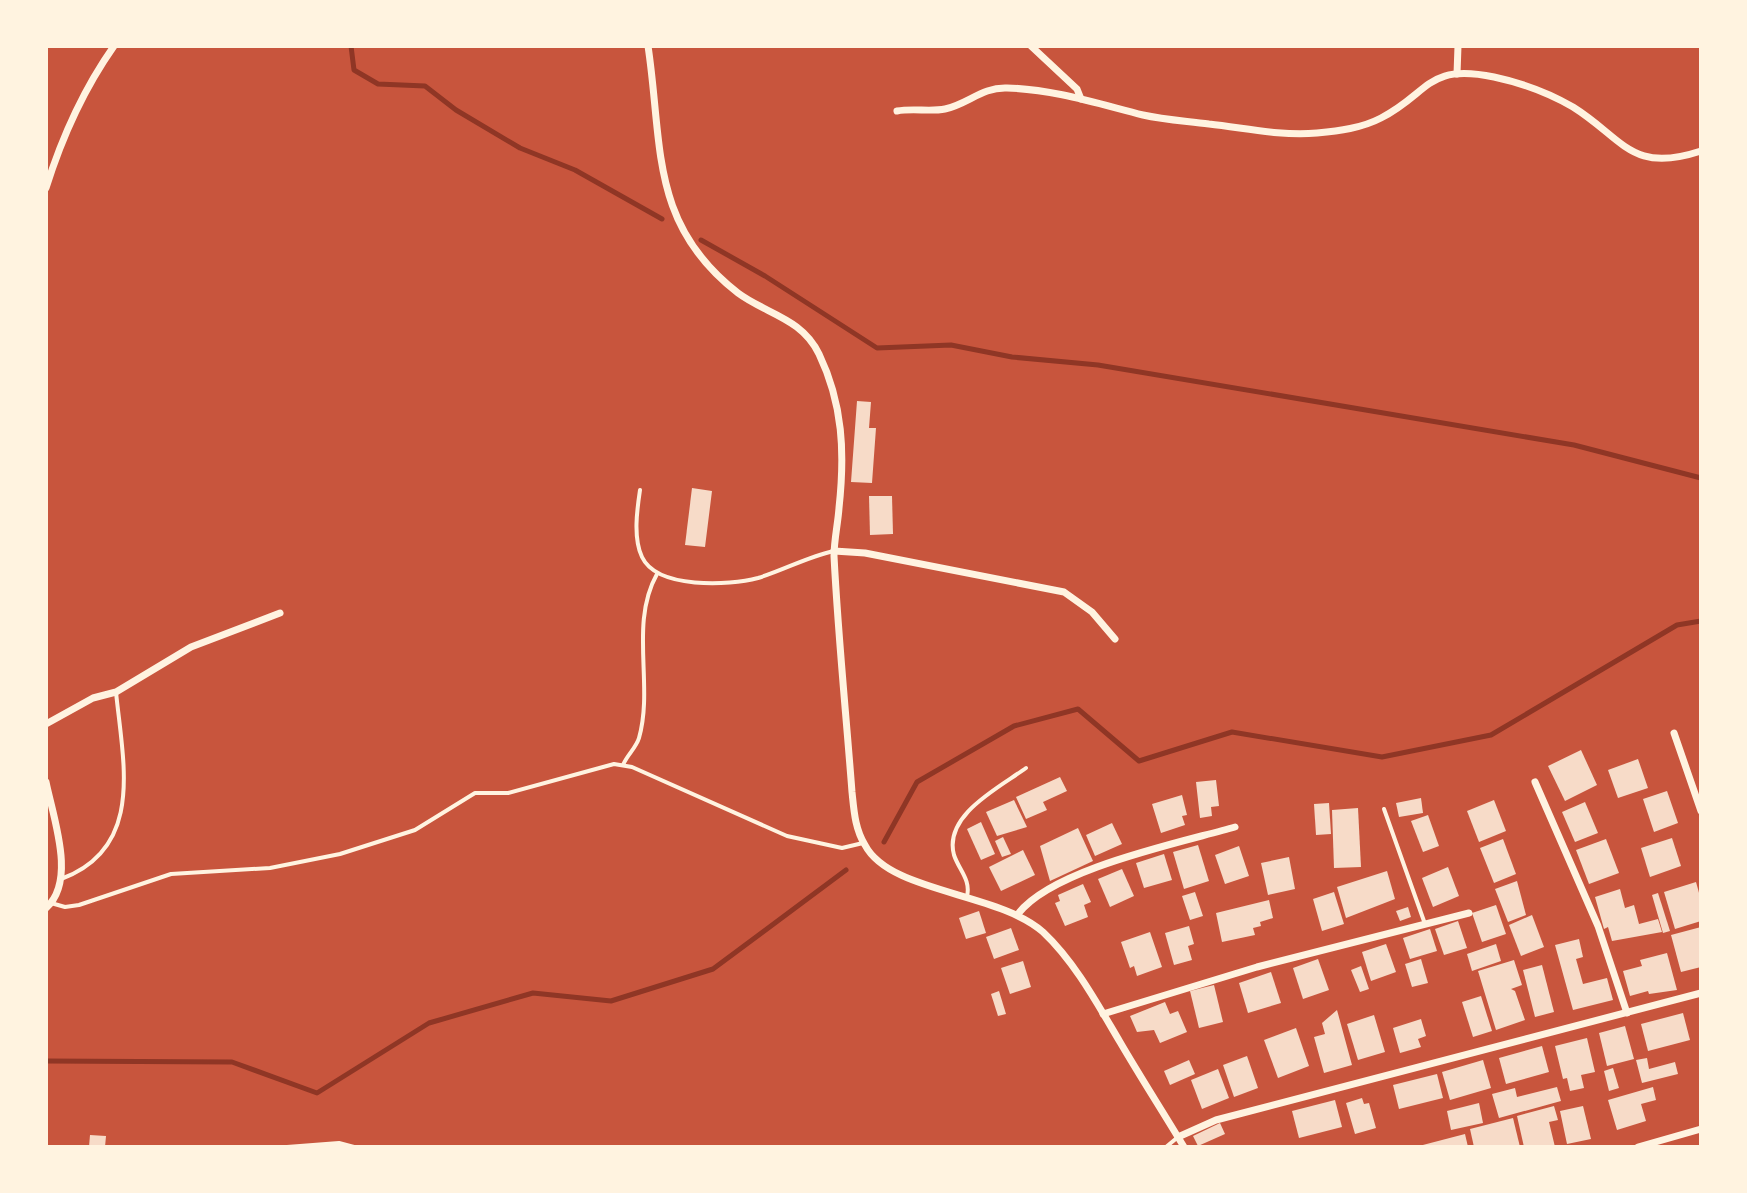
<svg xmlns="http://www.w3.org/2000/svg" width="1747" height="1193" font-family="Georgia,serif">
<rect width="100%" height="100%" fill="#c8553d"/>
<g fill="none" stroke-linecap="round" stroke-linejoin="round">
<g stroke="#8f3625" stroke-width="5">
<polyline points="351,46 354,70 378,84 425,86 456,110 520,148 575,170 662,219"/>
<polyline points="701,240 765,276 877,348 951,345 1012,357 1098,365 1574,445 1701,478"/>
<polyline points="884,842 917,782 1014,726 1078,709 1139,761 1232,732 1382,757 1491,735 1677,625 1701,621"/>
<polyline points="46,1061 232,1062 317,1093 429,1023 533,993 611,1001 713,969 846,870"/>
</g>
</g>
<g fill="#f7dbc8">
<polygon points="857,401 871,402 869,428 876,428 872,483 851,482"/>
<polygon points="692,488 712,491 705,547 685,545"/>
<polygon points="869,496 892,496 893,534 870,535"/>
<polygon points="1581,750 1597,785 1565,801 1548,766"/>
<polygon points="1638,759 1648,788 1618,798 1608,770"/>
<polygon points="1060,777 1067,791 1043,802 1047,810 1026,819 1016,797"/>
<polygon points="1216,780 1219,806 1211,807 1212,816 1200,818 1196,782"/>
<polygon points="1667,791 1678,823 1654,832 1643,799"/>
<polygon points="1182,795 1187,815 1182,816 1185,825 1161,833 1152,804"/>
<polygon points="1421,798 1423,813 1399,817 1396,803"/>
<polygon points="1014,800 1027,827 997,836 986,812"/>
<polygon points="1494,800 1506,831 1479,842 1467,811"/>
<polygon points="1585,802 1598,833 1575,842 1562,812"/>
<polygon points="1329,803 1331,834 1316,835 1314,804"/>
<polygon points="1358,808 1361,867 1334,868 1332,810"/>
<polygon points="1428,815 1439,846 1423,852 1411,821"/>
<polygon points="981,822 995,854 981,860 967,829"/>
<polygon points="1112,823 1122,844 1095,856 1086,835"/>
<polygon points="1078,828 1093,861 1050,881 1040,846"/>
<polygon points="1003,837 1011,854 1002,857 995,841"/>
<polygon points="1672,838 1681,866 1650,877 1641,848"/>
<polygon points="1503,839 1516,874 1494,883 1480,848"/>
<polygon points="1606,839 1619,873 1589,884 1576,850"/>
<polygon points="1198,845 1209,881 1184,889 1173,852"/>
<polygon points="1239,846 1249,876 1225,884 1215,855"/>
<polygon points="1023,850 1035,875 1001,891 989,867"/>
<polygon points="1164,854 1172,880 1144,888 1136,863"/>
<polygon points="1289,857 1295,889 1268,895 1261,863"/>
<polygon points="1448,867 1459,896 1433,907 1422,878"/>
<polygon points="1122,869 1134,896 1110,907 1098,879"/>
<polygon points="1387,871 1395,899 1346,918 1337,887"/>
<polygon points="1517,881 1526,915 1508,922 1495,889"/>
<polygon points="1696,882 1701,900 1701,921 1675,929 1664,892"/>
<polygon points="1083,884 1091,902 1084,905 1088,917 1065,926 1055,903 1060,901 1058,895"/>
<polygon points="1620,889 1625,908 1634,905 1639,924 1658,919 1662,932 1612,941 1608,927 1604,929 1595,897"/>
<polygon points="1195,892 1203,916 1190,920 1182,896"/>
<polygon points="1334,892 1344,924 1322,931 1313,899"/>
<polygon points="1658,893 1670,931 1663,933 1652,895"/>
<polygon points="1269,900 1273,918 1260,922 1261,926 1253,928 1255,935 1222,942 1216,913"/>
<polygon points="1496,905 1506,934 1482,942 1472,913"/>
<polygon points="1408,907 1411,917 1400,921 1396,911"/>
<polygon points="979,911 986,933 966,939 959,918"/>
<polygon points="1532,915 1544,947 1521,956 1509,925"/>
<polygon points="1458,921 1467,948 1444,955 1435,929"/>
<polygon points="1189,926 1194,944 1188,946 1192,960 1174,965 1165,933"/>
<polygon points="1701,927 1701,967 1681,972 1671,935"/>
<polygon points="1011,928 1019,950 994,959 986,937"/>
<polygon points="1430,929 1437,951 1410,959 1403,938"/>
<polygon points="1150,932 1162,967 1137,976 1134,966 1130,968 1121,942"/>
<polygon points="1579,939 1583,957 1576,959 1583,984 1607,978 1613,1000 1573,1010 1555,945"/>
<polygon points="1386,944 1396,972 1371,981 1362,952"/>
<polygon points="1496,944 1501,961 1472,971 1467,954"/>
<polygon points="1667,953 1677,990 1649,994 1648,991 1630,996 1623,971 1642,966 1640,960"/>
<polygon points="1318,959 1329,990 1303,999 1293,968"/>
<polygon points="1421,959 1428,983 1412,987 1405,964"/>
<polygon points="1514,960 1522,985 1511,989 1515,991 1525,1020 1496,1030 1478,971"/>
<polygon points="1023,961 1031,987 1010,994 1001,968"/>
<polygon points="1542,965 1554,1012 1535,1017 1523,970"/>
<polygon points="1361,966 1369,989 1360,992 1351,970"/>
<polygon points="1271,972 1281,1003 1248,1013 1239,983"/>
<polygon points="1214,985 1223,1022 1199,1028 1190,991"/>
<polygon points="999,991 1006,1014 998,1016 991,994"/>
<polygon points="1481,996 1492,1031 1473,1037 1462,1002"/>
<polygon points="1165,1002 1170,1014 1178,1011 1187,1032 1160,1043 1154,1030 1137,1032 1130,1016"/>
<polygon points="1337,1010 1352,1065 1324,1073 1314,1037 1325,1034 1322,1023"/>
<polygon points="1683,1013 1690,1040 1648,1051 1641,1024"/>
<polygon points="1374,1015 1385,1052 1358,1060 1347,1024"/>
<polygon points="1421,1019 1426,1036 1418,1039 1421,1047 1400,1053 1393,1028"/>
<polygon points="1625,1026 1634,1059 1607,1066 1599,1033"/>
<polygon points="1296,1028 1309,1066 1278,1078 1264,1040"/>
<polygon points="1587,1038 1595,1072 1581,1075 1584,1088 1570,1091 1567,1078 1563,1079 1555,1046"/>
<polygon points="1542,1046 1549,1072 1506,1084 1499,1058"/>
<polygon points="1247,1056 1258,1088 1234,1097 1223,1065"/>
<polygon points="1647,1058 1649,1069 1675,1062 1678,1074 1642,1083 1636,1060"/>
<polygon points="1189,1060 1195,1074 1170,1085 1164,1071"/>
<polygon points="1483,1060 1491,1088 1450,1100 1442,1072"/>
<polygon points="1613,1068 1619,1088 1609,1091 1604,1071"/>
<polygon points="1218,1069 1229,1098 1202,1109 1191,1080"/>
<polygon points="1437,1074 1443,1098 1399,1109 1393,1085"/>
<polygon points="1557,1087 1561,1101 1499,1118 1492,1094 1515,1088 1517,1097"/>
<polygon points="1653,1087 1656,1100 1641,1104 1646,1121 1617,1130 1608,1100"/>
<polygon points="1362,1098 1364,1104 1369,1103 1376,1128 1355,1134 1346,1103"/>
<polygon points="1335,1100 1342,1127 1299,1138 1292,1111"/>
<polygon points="1479,1103 1483,1123 1451,1130 1447,1111"/>
<polygon points="1554,1106 1558,1120 1549,1122 1555,1147 1524,1147 1517,1116"/>
<polygon points="1583,1106 1591,1139 1567,1144 1560,1111"/>
<polygon points="1513,1118 1520,1147 1474,1147 1470,1129"/>
<polygon points="1220,1123 1225,1134 1198,1146 1193,1136"/>
<polygon points="1465,1134 1468,1147 1420,1147 1419,1146"/>
<polygon points="90,1135 106,1136 105,1147 89,1147"/>
</g>
<g fill="none" stroke-linecap="round" stroke-linejoin="round">
<g stroke="#fff3e0" stroke-width="4">
<path d="M640,490C637,510 633,538 642,557C657,589 729,586 758,578C784,570 807,557 834,551"/>
<path d="M623,765C627,755 636,748 639,738C654,685 629,624 657,574"/>
<polyline points="1384,809 1425,924"/>
<path d="M61,879C145,848 123,763 116,692"/>
<path d="M967,896C971,880 959,870 954,855C943,815 1000,787 1026,768"/>
<polyline points="51,903 65,907 79,905 171,874 270,868 340,854 415,830 475,793 508,793 614,764 632,767 787,836 842,848 863,843"/>
<polyline points="244,1147 272,1147"/>
<polyline points="287,1147 339,1143 354,1147"/>
<polyline points="1166,1147 1178,1137"/>
</g>
<g stroke="#fff3e0" stroke-width="7">
<path d="M648,46C663,145 649,224 738,293C766,314 802,318 819,354C843,404 845,453 839,508C838,523 834,540 834,556C838,635 846,713 852,792C854,811 855,829 865,845C890,893 998,892 1043,932C1075,962 1098,1005 1120,1042C1141,1078 1163,1112 1184,1147"/>
<polyline points="1031,46 1077,89 1081,99"/>
<polyline points="1457,74 1458,46"/>
<path d="M897,111C913,108 930,112 945,109C968,104 982,87 1007,88C1053,89 1099,104 1143,115C1165,120 1187,121 1209,124C1246,128 1279,136 1317,133C1339,131 1362,128 1381,118C1430,93 1426,63 1494,77C1522,83 1549,93 1573,107C1624,139 1631,174 1701,151"/>
<path d="M46,188C62,137 83,90 114,46"/>
<polyline points="834,551 865,553 1064,592 1092,612 1115,639"/>
<polyline points="46,724 93,698 116,692 191,647 280,613"/>
<polyline points="1674,733 1701,811"/>
<path d="M46,782C53,817 77,881 46,908"/>
<polyline points="1535,782 1598,926 1627,1013"/>
<path d="M1018,914C1052,869 1179,843 1235,827"/>
<polyline points="1103,1014 1257,967 1469,913"/>
<polyline points="1178,1137 1216,1120 1701,993"/>
<polyline points="1638,1147 1701,1129"/>
</g>
</g>
<rect width="1747" height="1193" fill="none" stroke="#fff3e0" stroke-width="96"/>
</svg>
